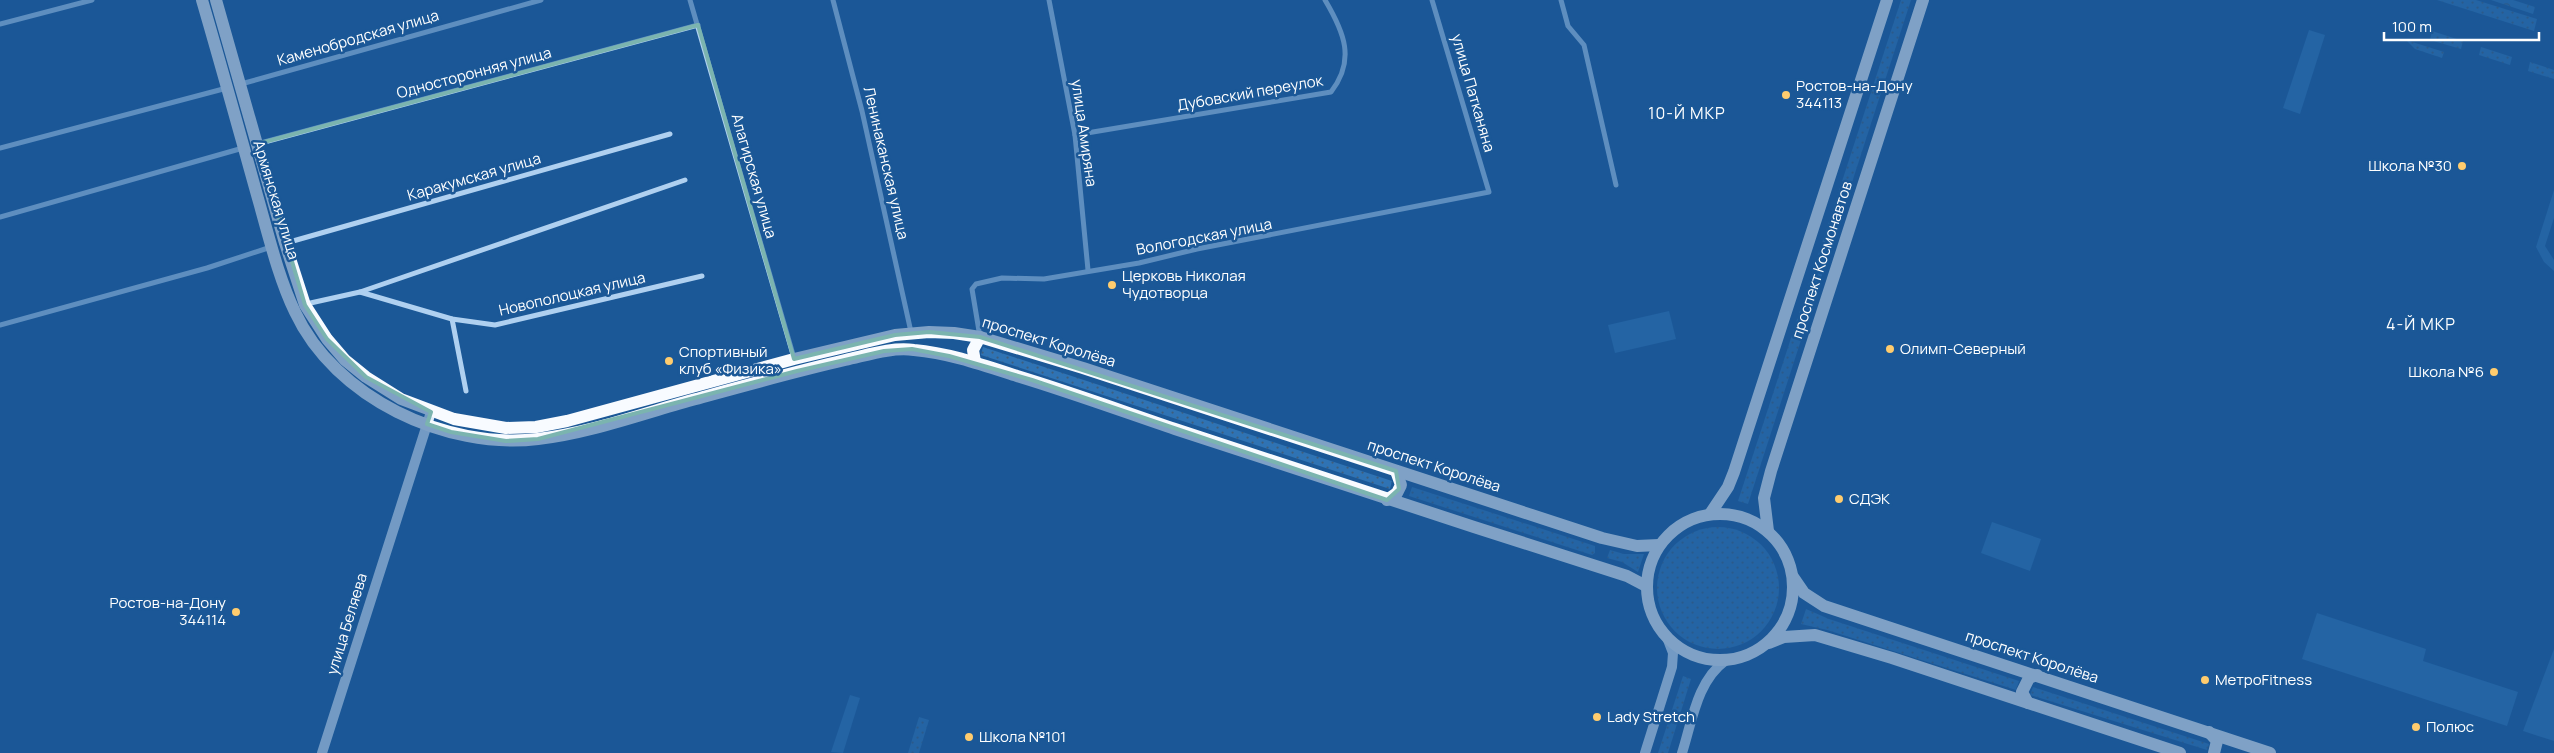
<svg xmlns="http://www.w3.org/2000/svg" width="2554" height="753" font-family="Manrope,sans-serif">
<defs>
<pattern id="grass-dots" width="8" height="8" patternUnits="userSpaceOnUse" patternTransform="scale(1.25)"><rect width="8" height="8" fill="#2f73b4"/><path d="M2 2h.1M6 6h.1" fill="none" stroke="#3f5e7b" stroke-width="1.8" stroke-linecap="round"/></pattern>
<pattern id="forest-crowns" width="20" height="18" patternUnits="userSpaceOnUse" patternTransform="scale(1.25)"><rect width="20" height="18" fill="#2f73b4"/><path d="M2 6a3 3 0 1 1 6 0M12 15a3 3 0 1 1 6 0" fill="none" stroke="#3f5e7b"/></pattern>
</defs>
<rect width="100%" height="100%" fill="#1b5897"/>
<g fill="url(#grass-dots)">
<polygon points="1901,0 1911,0 1748,504 1738,501"/>
<polygon points="2437,0 2476,0 2537,19 2534,31"/>
<polygon points="2432,31 2463,41 2461,49 2430,40"/>
<polygon points="2406,40 2444,52 2442,58 2415,49"/>
<polygon points="2481,47 2512,57 2510,65 2479,55"/>
<polygon points="2530,62 2554,70 2554,79 2528,71"/>
<polygon points="983,347 1392,481 1390,489 981,355"/>
<polygon points="1412,487 1595,546 1595,553 1592,555 1409,496"/>
<circle cx="1718" cy="588" r="61"/>
<polygon points="1610,550 1624,554 1644,554 1638,572 1622,562 1607,558"/>
<polygon points="1806,609 1829,619 2019,681 2016,690 1827,630 1801,624"/>
<polygon points="1683,676 1691,679 1668,753 1658,753"/>
<polygon points="2033,687 2209,744 2207,750 2030,695"/>
<polygon points="919,717 929,720 919,753 908,753"/>
</g>
<polygon fill="url(#forest-crowns)" points="2491,0 2513,0 2535,7 2533,14"/>
<g fill="#2f73b4">
<polygon points="2309,30 2325,35 2300,114 2283,108"/>
<polygon points="2554,190 2554,218 2545,246 2554,260 2554,271 2544,262 2536,247"/>
<polygon points="1669,311 1676,339 1615,353 1608,325"/>
<polygon points="1992,522 2041,539 2030,571 1981,553"/>
<polygon points="2317,613 2426,649 2423,661 2518,692 2507,726 2302,659"/>
<polygon points="2554,649 2554,741 2523,731"/>
<polygon points="850,695 860,698 843,753 831,752"/>
</g>
<g fill="none" stroke-linecap="round" stroke-linejoin="round">
<g stroke="#afd0f0" stroke-width="5">
<polyline points="690,0 794,358"/>
<polyline points="833,0 862,111 911,332"/>
<polyline points="1049,0 1075,135 1088,270"/>
<polyline points="1561,0 1568,26 1584,45 1616,185"/>
<polyline points="0,24 92,0"/>
<polyline points="241,84 541,0"/>
<path d="M1075,135L1331,92C1356,60 1344,32 1325,0"/>
<polyline points="257,144 698,25"/>
<polyline points="0,148 227,88"/>
<polyline points="0,217 243,148"/>
<polyline points="286,243 670,134"/>
<polyline points="360,292 452,319 495,325 702,276"/>
<polyline points="306,304 360,292 685,180"/>
<polyline points="452,319 466,391"/>
<polyline points="0,325 207,268 271,247"/>
<polyline points="980,337 972,289 976,284 1002,278 1044,279 1139,263 1197,249 1489,192 1432,0"/>
</g>
<g stroke="#ddecfb" stroke-width="10">
<polyline points="322,753 431,412"/>
<polyline points="1645,753 1672,667 1673,653 1668,640"/>
<path d="M1682,753C1692,722 1697,681 1725,661"/>
</g>
<g stroke="#f8fbff" stroke-width="12">
<path d="M202,0C221,65 239,130 257,195C268,233 278,277 295,312C335,398 446,450 538,439C590,433 641,414 692,400C743,386 793,372 845,360C868,355 891,347 914,350C949,353 983,365 1017,376C1070,392 1122,411 1175,429C1326,479 1476,528 1627,576L1646,586"/>
<polyline points="216,0 285,243 305,305 327,339 345,360 366,377 401,399 454,419 506,428 536,427 567,421 794,359 895,335 929,332 954,333 980,337 1083,368 1602,538 1637,546 1659,545"/>
<polyline points="975,362 973,350 980,337"/>
<polyline points="1387,500 1397,493 1401,485 1396,471"/>
<circle cx="1720" cy="587" r="73"/>
<polyline points="1710,514 1728,487 1734,472 1887,0"/>
<polyline points="1768,531 1764,498 1771,471 1923,0"/>
<polyline points="1793,577 1804,593 1824,606 2270,753"/>
<polyline points="1769,643 1784,637 1815,635 1892,658 2180,753"/>
<polyline points="2028,703 2022,692 2029,678 2037,675"/>
<polyline points="2209,732 2217,741 2214,753"/>
</g>
</g>
<path d="M0 0H2554V753H0ZM698,25L794,359L895,335L929,332L980,337L1396,471L1399,489L1387,500L1032,380L949,356L912,349L884,351L797,371L538,439L506,441L451,432L427,424L431,412L366,377L327,339L305,305L257,144Z" fill="#1b5897" fill-opacity=".55" fill-rule="evenodd"/>
<path fill="none" stroke="#7bb4af" stroke-width="4" stroke-linejoin="round" d="M698,25L794,359L895,335L929,332L980,337L1396,471L1399,489L1387,500L1032,380L949,356L912,349L884,351L797,371L538,439L506,441L451,432L427,424L431,412L366,377L327,339L305,305L257,144Z"/>
<g fill="#ffcc6e" stroke="#1b5897" stroke-width="2">
<circle cx="1786" cy="95" r="5"/>
<circle cx="2462" cy="166" r="5"/>
<circle cx="1112" cy="285" r="5"/>
<circle cx="1890" cy="349" r="5"/>
<circle cx="669" cy="361" r="5"/>
<circle cx="2494" cy="372" r="5"/>
<circle cx="1839" cy="499" r="5"/>
<circle cx="236" cy="612" r="5"/>
<circle cx="2205" cy="680" r="5"/>
<circle cx="1597" cy="717" r="5"/>
<circle cx="2416" cy="727" r="5"/>
<circle cx="969" cy="737" r="5"/>
</g>
<g text-anchor="middle" stroke-width="5" stroke-linejoin="round" paint-order="stroke">
<g font-size="15" fill="#fff" stroke="#1b5897">
<text transform="translate(358 38) rotate(-16)" y="5">Каменобродская улица</text>
<text transform="translate(474 73) rotate(-15)" y="5">Односторонняя улица</text>
<text transform="translate(1250 93) rotate(-10)" y="5">Дубовский переулок</text>
<text transform="translate(1473 93) rotate(74)" y="5">улица Патканяна</text>
<text transform="translate(1084 133) rotate(82)" y="5">улица Амиряна</text>
<text transform="translate(886 163) rotate(77)" y="5">Ленинаканская улица</text>
<text transform="translate(754 176) rotate(74)" y="5">Алагирская улица</text>
<text transform="translate(474 177) rotate(-16)" y="5">Каракумская улица</text>
<text transform="translate(276 200) rotate(73)" y="5">Армянская улица</text>
<text transform="translate(1204 237) rotate(-11)" y="5">Вологодская улица</text>
<text transform="translate(1822 260) rotate(-72)" y="5">проспект Космонавтов</text>
<text transform="translate(572 294) rotate(-13)" y="5">Новополоцкая улица</text>
<text transform="translate(1049 342) rotate(17)" y="5">проспект Королёва</text>
<text transform="translate(1434 466) rotate(18)" y="5">проспект Королёва</text>
<text transform="translate(347 624) rotate(-73)" y="5">улица Беляева</text>
<text transform="translate(2032 657) rotate(18)" y="5">проспект Королёва</text>
</g>
<g font-size="15" fill="#fff" stroke="#1b5897" text-anchor="start">
<text x="1796" y="91">Ростов-на-Дону<tspan x="1796" dy="17">344113</tspan></text>
<text x="2452" y="171" text-anchor="end">Школа №30</text>
<text x="1122" y="281">Церковь Николая<tspan x="1122" dy="17">Чудотворца</tspan></text>
<text x="1900" y="354">Олимп-Северный</text>
<text x="679" y="357">Спортивный<tspan x="679" dy="17">клуб «Физика»</tspan></text>
<text x="2484" y="377" text-anchor="end">Школа №6</text>
<text x="1849" y="504">СДЭК</text>
<text x="226" y="608" text-anchor="end">Ростов-на-Дону<tspan x="226" dy="17">344114</tspan></text>
<text x="2215" y="685">МетроFitness</text>
<text x="1607" y="722">Lady Stretch</text>
<text x="2426" y="732">Полюс</text>
<text x="979" y="742">Школа №101</text>
</g>
<g font-size="16" letter-spacing="1" fill="#fff" stroke="#1b5897">
<text x="1687" y="119">10-Й МКР</text>
<text x="2421" y="330">4-Й МКР</text>
</g>
</g>
<path d="M2384 32v8h155v-8" fill="none" stroke="#ffffff" stroke-width="2.5"/>
<text x="2392" y="32" font-size="15" fill="#ffffff" stroke="#1b5897" stroke-width="4" paint-order="stroke">100 m</text>
</svg>
